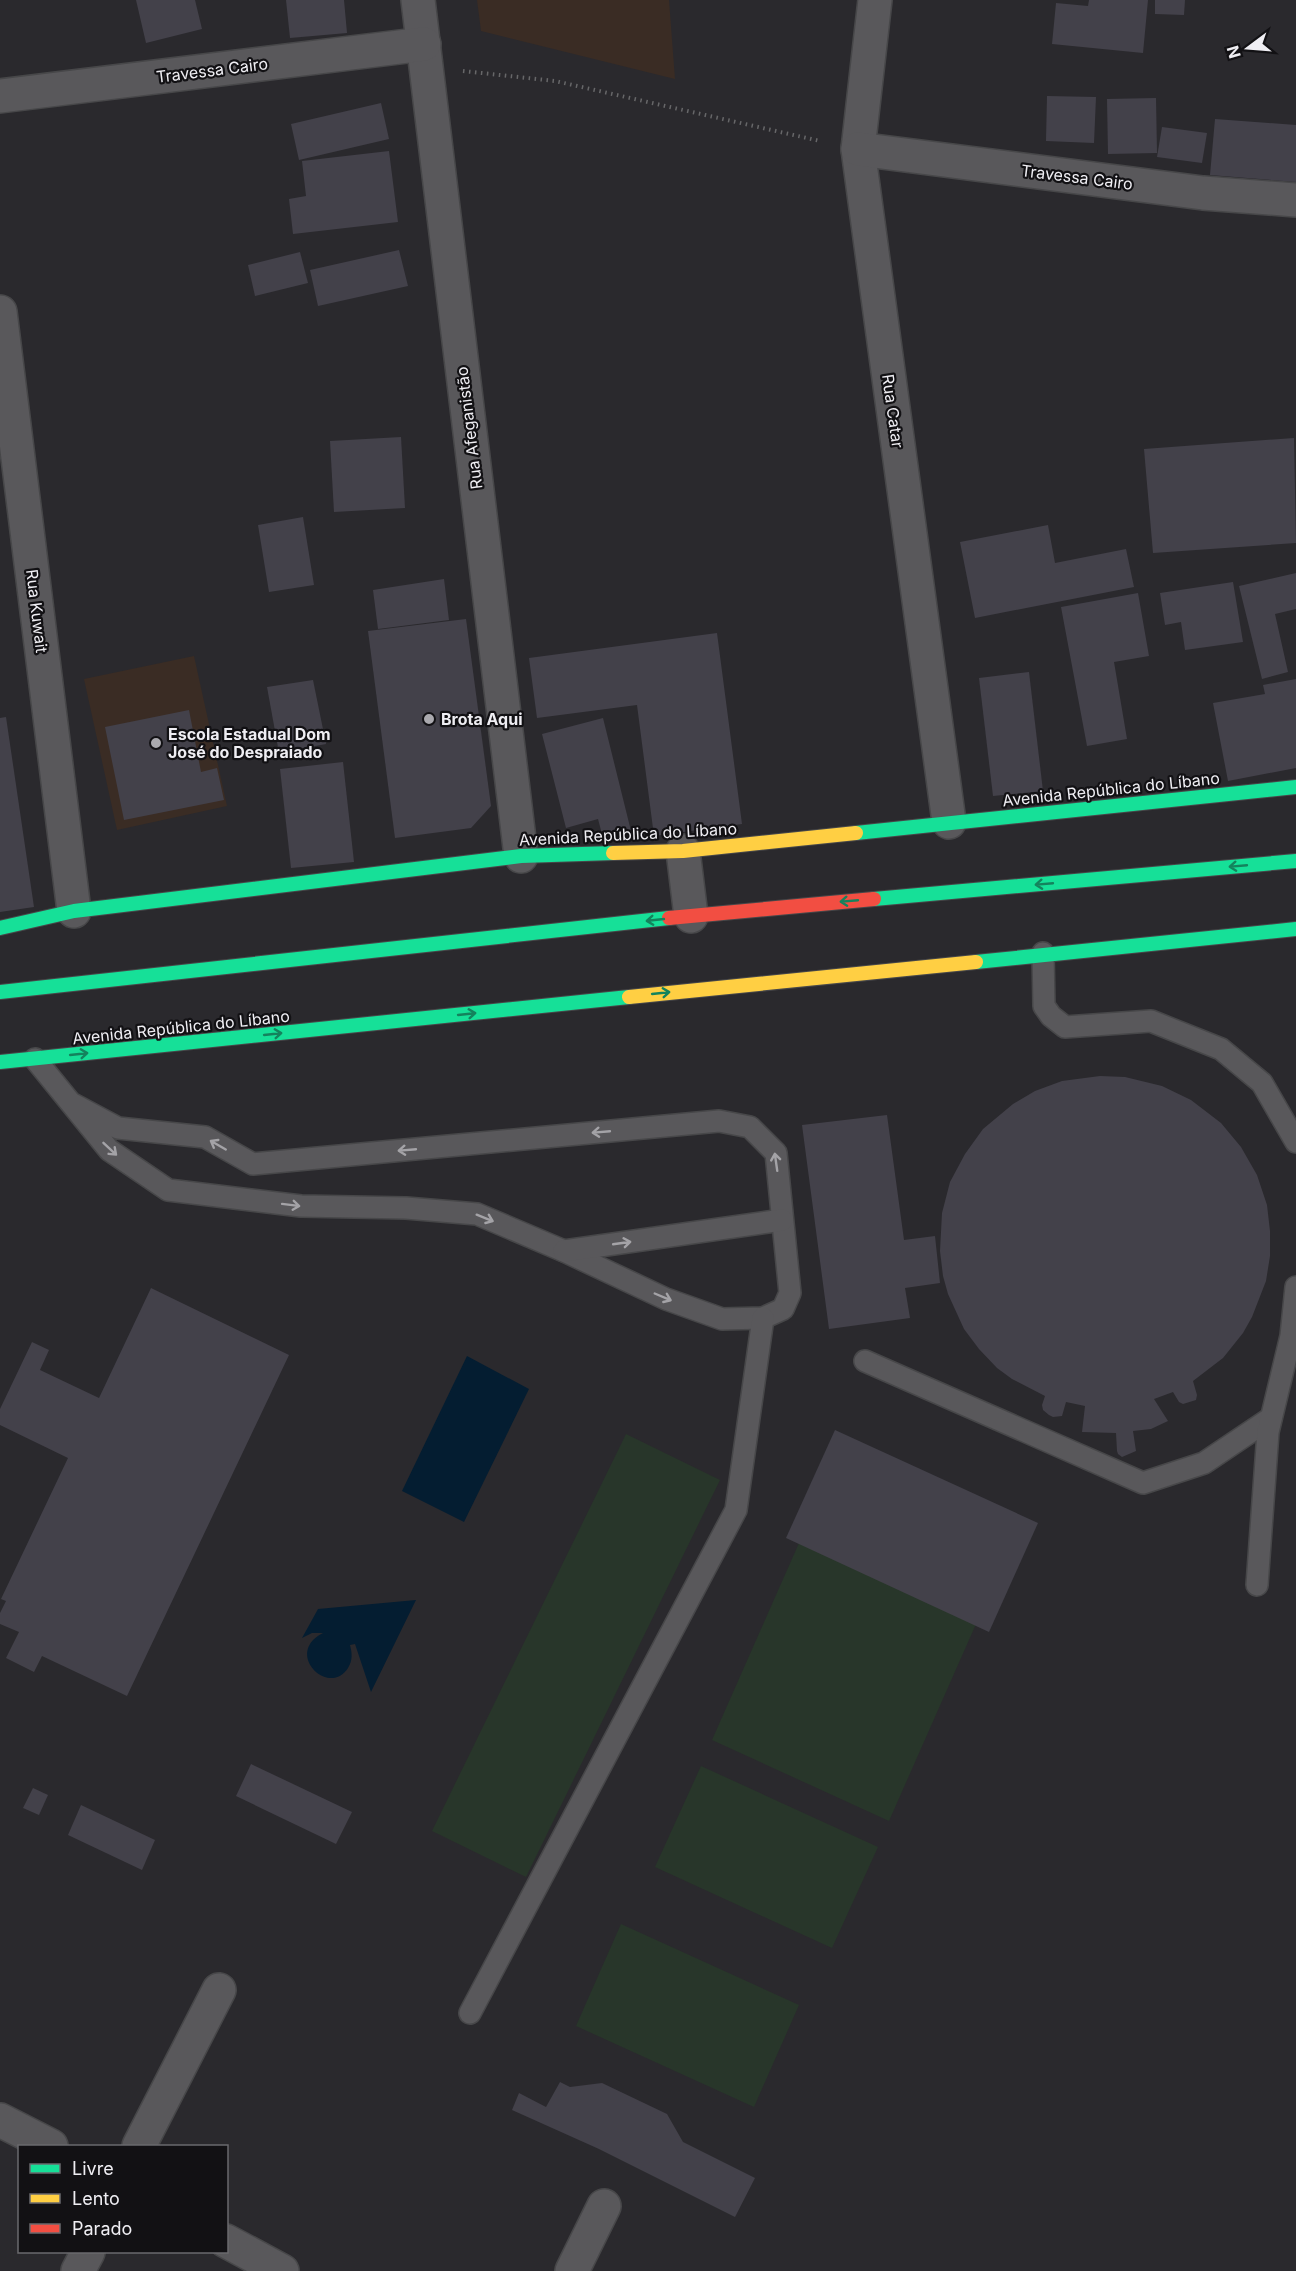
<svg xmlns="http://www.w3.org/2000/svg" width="1296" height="2271" font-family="Inter,sans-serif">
<rect width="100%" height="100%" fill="#2a292d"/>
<g fill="#3a2c24">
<polygon points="477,0 669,0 675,79 481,31"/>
<polygon points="194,656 227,806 117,830 84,679"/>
</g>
<g fill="#28362a">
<polygon points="626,1434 720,1480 526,1877 432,1831"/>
<polygon points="803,1534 980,1615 889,1821 712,1740"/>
<polygon points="701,1766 878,1847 832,1948 655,1867"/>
<polygon points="621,1924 799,2005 754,2107 576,2026"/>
</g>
<g fill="#041d31">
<polygon points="467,1356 529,1389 464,1522 402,1491"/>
<path d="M416,1600L371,1692L355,1644L350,1645C352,1653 353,1660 348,1668C329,1698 283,1653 323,1633H312L302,1638L318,1609Z"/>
</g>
<g fill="#43414a">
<polygon points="136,0 195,0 202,29 146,43"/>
<polygon points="286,0 344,0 347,33 290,38"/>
<polygon points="1089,0 1148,0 1143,53 1052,44 1056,3 1088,6"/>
<polygon points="1155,0 1185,0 1184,15 1155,14"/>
<polygon points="1047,96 1096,97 1094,143 1046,141"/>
<polygon points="1156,98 1157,153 1108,154 1107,99"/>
<polygon points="381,103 389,139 299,160 291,124"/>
<polygon points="1215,119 1296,125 1296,182 1210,175"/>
<polygon points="1162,127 1207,133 1202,163 1157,157"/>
<polygon points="389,151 398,222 293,234 289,199 306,196 302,161"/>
<polygon points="399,250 408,286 318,306 310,270"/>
<polygon points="300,252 308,283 255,296 248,265"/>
<polygon points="401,437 405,508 334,512 330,441"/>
<polygon points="1294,438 1296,543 1153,553 1144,449"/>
<polygon points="303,517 314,585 269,592 258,525"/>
<polygon points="1048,525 1055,563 1126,549 1134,587 975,618 960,542"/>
<polygon points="1296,573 1296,609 1275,614 1288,672 1262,679 1239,586"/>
<polygon points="444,579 449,620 378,629 373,590"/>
<polygon points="1233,582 1243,642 1185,650 1181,622 1165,625 1160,593"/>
<polygon points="1138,593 1149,656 1114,662 1127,739 1087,746 1061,607"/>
<polygon points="466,619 491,806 471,828 395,838 368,631"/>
<polygon points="717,633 742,824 654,836 637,705 537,718 529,658"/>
<polygon points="1029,672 1043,791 993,796 979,678"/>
<polygon points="1296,679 1296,768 1228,781 1213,703 1265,694 1263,685"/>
<polygon points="313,680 326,744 279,753 267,687"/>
<polygon points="189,710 201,772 217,768 224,800 124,820 105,727"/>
<polygon points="6,717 34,907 0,912 0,718"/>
<polygon points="603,718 631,831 603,838 598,819 566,828 542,734"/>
<polygon points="343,762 354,862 291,868 280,769"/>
<polygon points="1100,1076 1125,1077 1162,1086 1191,1100 1221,1123 1241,1147 1257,1175 1267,1205 1270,1231 1270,1256 1266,1281 1252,1317 1243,1333 1223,1358 1193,1381 1197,1395 1196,1400 1183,1404 1179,1402 1173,1392 1154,1399 1168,1421 1151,1429 1133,1431 1136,1451 1122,1457 1118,1454 1117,1451 1116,1433 1082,1432 1085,1406 1066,1402 1062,1416 1053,1417 1049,1415 1043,1410 1042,1405 1045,1396 1012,1379 997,1368 979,1349 964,1329 948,1294 943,1276 940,1251 942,1213 950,1182 965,1154 983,1129 1013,1104 1035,1091 1062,1081"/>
<polygon points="887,1115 904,1240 935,1236 940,1283 905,1288 910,1318 829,1329 802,1125"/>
<polygon points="151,1288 289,1355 127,1696 42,1656 34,1672 6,1658 19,1632 0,1624 0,1613 6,1601 1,1599 68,1458 0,1425 0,1409 32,1342 49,1350 40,1370 99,1398"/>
<polygon points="835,1430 1038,1523 989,1632 786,1538"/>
<polygon points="251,1764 352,1812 336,1844 236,1796"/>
<polygon points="33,1788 48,1795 39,1815 23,1808"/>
<polygon points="81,1805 155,1840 142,1870 68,1835"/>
<polygon points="560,2082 570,2087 602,2083 667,2114 683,2142 755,2178 735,2217 599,2149 512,2110 519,2093 546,2107"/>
</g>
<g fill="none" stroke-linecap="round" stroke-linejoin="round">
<g stroke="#474749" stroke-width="24">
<g id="lane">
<polyline points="1043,953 1044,1006 1051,1016 1065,1027 1151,1021 1221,1049 1262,1083 1296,1142"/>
<polyline points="35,1059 109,1150 168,1190 301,1206 406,1208 477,1214 564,1251 666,1299 722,1319 763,1318 783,1309 790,1293 776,1153 750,1127 719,1121 253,1164 205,1137 118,1128 73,1104"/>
<polyline points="564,1251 782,1220"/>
<polyline points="865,1361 1143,1483 1204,1463 1271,1418"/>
<polyline points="1257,1585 1268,1432 1291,1336 1296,1287"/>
<polyline points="470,2013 736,1510 763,1318"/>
</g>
</g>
<g stroke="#474749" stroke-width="36">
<g id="street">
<polyline points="418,0 521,856"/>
<polyline points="875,0 858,149 949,822"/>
<polyline points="0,96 424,44"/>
<polyline points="858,149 1203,193 1296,200"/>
<polyline points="0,312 74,911"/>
<polyline points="683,851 691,916"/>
<polyline points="0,2120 51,2146"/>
<polyline points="139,2146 219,1990"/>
<polyline points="226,2241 282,2271"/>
<polyline points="78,2271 88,2252"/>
<polyline points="572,2271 604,2206"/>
</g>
</g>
<g stroke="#474749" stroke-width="16">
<g id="fast">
<polyline points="856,833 1296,787"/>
<polyline points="874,899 1296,861"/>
<polyline points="0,928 74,911 521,856 613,853"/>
<polyline points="976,962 1296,929"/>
<polyline points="0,992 669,918"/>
<polyline points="0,1062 629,997"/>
</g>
</g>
<g stroke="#474749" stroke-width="16">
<g id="slow">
<polyline points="613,853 683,851 856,833"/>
<polyline points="629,997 976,962"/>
</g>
</g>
<g stroke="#474749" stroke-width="16">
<polyline id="jam" points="669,918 874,899"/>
</g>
<polyline stroke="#676769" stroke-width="4" stroke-dasharray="1.5 4.5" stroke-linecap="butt" points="463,71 555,81 820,141"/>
<use href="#lane" stroke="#59585b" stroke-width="21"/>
<use href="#street" stroke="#59585b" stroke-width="33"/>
<use href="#fast" stroke="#16e098" stroke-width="14"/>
<use href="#slow" stroke="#ffcf43" stroke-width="14"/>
<use href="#jam" stroke="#f24e42" stroke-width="14"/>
</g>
<defs><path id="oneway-shaft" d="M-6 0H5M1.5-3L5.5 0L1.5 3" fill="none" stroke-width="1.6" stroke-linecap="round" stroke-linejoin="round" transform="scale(1.5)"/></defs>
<g stroke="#14835d">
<use href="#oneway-shaft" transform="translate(1238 866) rotate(175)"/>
<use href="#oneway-shaft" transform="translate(1044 884) rotate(175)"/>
<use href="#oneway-shaft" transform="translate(849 901) rotate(175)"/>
<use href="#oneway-shaft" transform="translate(655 920) rotate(174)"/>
<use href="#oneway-shaft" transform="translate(661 993) rotate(-6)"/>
<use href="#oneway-shaft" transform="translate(467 1014) rotate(-6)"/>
<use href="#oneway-shaft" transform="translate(273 1034) rotate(-6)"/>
<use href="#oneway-shaft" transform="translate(79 1054) rotate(-6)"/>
</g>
<g stroke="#a4a3a7">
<use href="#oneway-shaft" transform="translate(601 1132) rotate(175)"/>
<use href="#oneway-shaft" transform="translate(218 1145) rotate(-150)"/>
<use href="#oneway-shaft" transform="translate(110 1149) rotate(43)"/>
<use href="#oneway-shaft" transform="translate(407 1150) rotate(175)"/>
<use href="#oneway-shaft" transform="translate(776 1162) rotate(-98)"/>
<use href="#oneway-shaft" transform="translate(291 1205) rotate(7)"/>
<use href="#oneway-shaft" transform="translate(485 1218) rotate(22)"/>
<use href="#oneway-shaft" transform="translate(622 1243) rotate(-8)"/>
<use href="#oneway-shaft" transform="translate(663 1297) rotate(23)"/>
</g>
<g fill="#aaa9ae" stroke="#121114" stroke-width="2">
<circle cx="429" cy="719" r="6"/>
<circle cx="156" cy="743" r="6"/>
</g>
<g text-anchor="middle" stroke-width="4.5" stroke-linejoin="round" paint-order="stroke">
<g font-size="16" fill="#efeef3" stroke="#121114">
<text transform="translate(212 70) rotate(-7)" y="6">Travessa Cairo</text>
<text transform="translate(1077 177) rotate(7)" y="6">Travessa Cairo</text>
<text transform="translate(893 411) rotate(82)" y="6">Rua Catar</text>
<text transform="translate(469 428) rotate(-97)" y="6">Rua Afeganistão</text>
<text transform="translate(37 611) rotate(83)" y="6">Rua Kuwait</text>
<text transform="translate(1111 789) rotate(-6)" y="6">Avenida República do Líbano</text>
<text transform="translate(628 834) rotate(-3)" y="6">Avenida República do Líbano</text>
<text transform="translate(181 1027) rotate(-6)" y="6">Avenida República do Líbano</text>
</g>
<g font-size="16" font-weight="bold" fill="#efeef3" stroke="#121114" text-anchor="start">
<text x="441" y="725">Brota Aqui</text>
<text x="168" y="740">Escola Estadual Dom<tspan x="168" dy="18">José do Despraiado</tspan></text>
</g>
</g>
<rect x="18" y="2145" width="210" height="108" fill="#121114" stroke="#6a696d" stroke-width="1.5"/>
<rect x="30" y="2164" width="30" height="9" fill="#16e098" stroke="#6a696d" stroke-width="1.5"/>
<text x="72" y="2175" font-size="18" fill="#efeef3">Livre</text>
<rect x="30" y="2194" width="30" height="9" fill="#ffcf43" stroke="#6a696d" stroke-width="1.5"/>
<text x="72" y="2205" font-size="18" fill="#efeef3">Lento</text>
<rect x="30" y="2224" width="30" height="9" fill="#f24e42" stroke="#6a696d" stroke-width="1.5"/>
<text x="72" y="2235" font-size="18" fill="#efeef3">Parado</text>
<g transform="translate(1248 48) rotate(254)" stroke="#121114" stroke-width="4.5" paint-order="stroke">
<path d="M0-4.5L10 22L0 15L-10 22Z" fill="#efeef3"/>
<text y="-9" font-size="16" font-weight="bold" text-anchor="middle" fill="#efeef3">N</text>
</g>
</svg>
